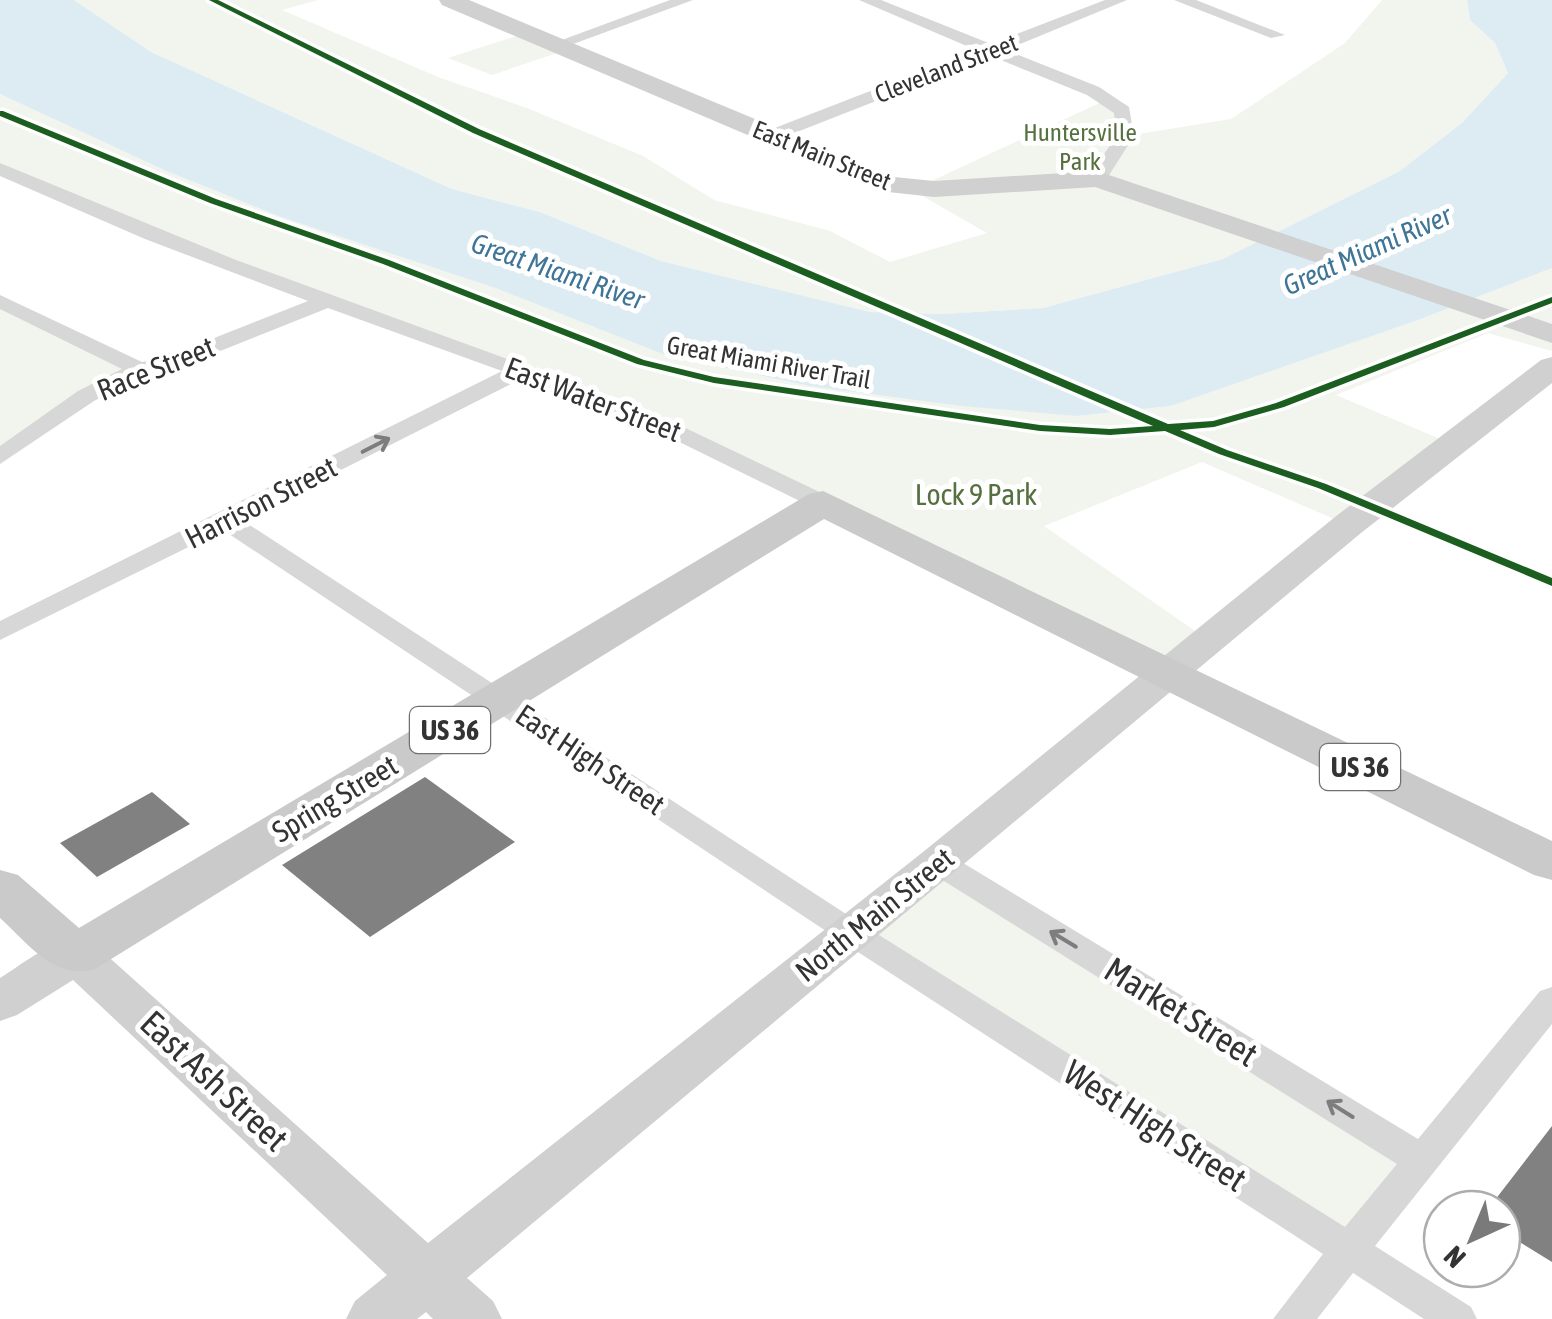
<svg xmlns="http://www.w3.org/2000/svg" width="1552" height="1319" font-family="'Asap Condensed',sans-serif">
<rect width="100%" height="100%" fill="#fff"/>
<g fill="#f1f5ed">
<polygon points="74,0 318,0 282,10 438,77 527,108 643,156 714,200 830,231 890,262 987,233 912,190 1106,100 1123,111 1126,136 1231,119 1345,43 1382,0 1467,0 1470,20 1495,43 1508,73 1463,122 1400,171 1223,259 1043,308 943,314 870,312 661,261 540,212 452,189 151,52"/>
<polygon points="529,32 569,49 492,75 448,58"/>
<polygon points="0,94 164,170 281,217 498,289 665,355 810,386 1077,416 1171,406 1421,319 1552,268 1552,351 1488,333 1336,395 1452,444 1348,525 1202,462 1044,526 1208,640 1168,673 823,503 520,371 0,169"/>
<polygon points="0,301 139,369 0,457"/>
<polygon points="939,863 1423,1161 1348,1250 852,933"/>
</g>
<polygon fill="#ddebf3" points="0,0 74,0 151,52 452,189 540,212 661,261 870,312 942,314 1043,308 1223,259 1400,171 1463,122 1508,73 1495,43 1470,20 1467,0 1552,0 1552,268 1421,319 1171,406 1077,416 962,406 810,386 665,355 498,289 281,217 164,170 0,94"/>
<g fill="#818181">
<polygon points="425,777 515,842 370,937 282,865"/>
<polygon points="152,792 190,824 97,877 60,843"/>
<polygon points="1552,1126 1552,1262 1502,1231 1502,1209 1488,1209"/>
</g>
<g fill="none" stroke-linecap="round" stroke-linejoin="round">
<g fill="#d7d7d7" fill-rule="evenodd">
<polygon points="670,0 693,0 565,47 551,44"/>
<polygon points="859,0 881,0 991,44 1105,0 1127,0 1006,50 1099,87 1129,107 1134,136 1104,183 1090,183 1088,179 1116,136 1114,113 1087,95 991,56 779,139 767,139 767,131 976,50"/>
<polygon points="1174,0 1196,0 1285,35 1271,38"/>
<polygon points="0,163 236,260 652,412 832,498 835,503 832,508 814,508 661,433 523,378 242,520 863,925 1345,1227 1397,1164 928,871 923,863 928,855 939,852 950,855 1418,1139 1540,991 1552,987 1552,1024 1375,1246 1471,1307 1477,1319 1424,1319 1353,1273 1317,1319 1273,1319 1323,1254 841,941 223,530 0,640 0,621 502,371 328,308 180,367 146,374 94,401 0,464 0,446 78,391 122,369 0,309 0,295 142,362 166,357 308,301 145,239 0,176"/>
</g>
<g fill="#d0d0d0" fill-rule="evenodd">
<polygon points="439,0 469,0 894,177 934,181 1097,171 1552,324 1552,343 1095,187 934,197 879,191 442,5"/>
<path d="M1552,357V383L1361,533L467,1278L493,1301L502,1319H433L426,1312L417,1319H346L355,1301L387,1275L73,980L17,1015L0,1021V978C28,961 59,932 93,943L428,1243L923,852L1335,517L1541,360Z"/>
</g>
<path fill="#cacaca" fill-rule="evenodd" d="M823,491L1552,841V880L1534,875L824,519L95,969C54,981 28,943 0,918V870L18,875L79,928L809,494Z"/>
<g stroke="#fff" stroke-width="7">
<polygon id="cycleway" points="209,0 218,0 479,129 1168,424 1213,421 1276,403 1552,297 1552,303 1284,407 1214,427 1180,430 1227,450 1326,484 1552,578 1552,586 1318,488 1219,454 1165,431 1110,435 1040,431 714,383 637,364 383,264 210,203 0,116 0,111 3,111 216,199 389,260 644,360 714,377 1040,425 1110,429 1153,426 473,133"/>
</g>
<use href="#cycleway" fill="#1b5e20" fill-rule="evenodd"/>
</g>
<defs><path id="oneway-shaft" d="M-6 0H5M1.5-3L5.5 0L1.5 3" fill="none" stroke-width="1.6" stroke-linecap="round" stroke-linejoin="round" transform="scale(2.5)"/></defs>
<g stroke="#7d7d7d">
<use href="#oneway-shaft" transform="translate(376 445) rotate(-27)"/>
<use href="#oneway-shaft" transform="translate(1063 939) rotate(-149)"/>
<use href="#oneway-shaft" transform="translate(1340 1109) rotate(-148)"/>
</g>
<g text-anchor="middle" stroke-width="10" stroke-linejoin="round" paint-order="stroke">
<g font-size="25" fill="#333" stroke="#fff">
<text transform="translate(946 68) rotate(-21)" y="9">Cleveland Street</text>
<text transform="translate(822 155) rotate(22)" y="9">East Main Street</text>
<text transform="translate(769 362) rotate(10)" y="9">Great Miami River Trail</text>
</g>
<g font-size="25" fill="#56703f" stroke="#fff">
<text x="1080" y="141">Huntersville<tspan x="1080" dy="29">Park</tspan></text>
</g>
<g font-size="28" font-style="italic" fill="#3f7597" stroke="#fff">
<text transform="translate(1367 250) rotate(-24)" y="10">Great Miami River</text>
<text transform="translate(558 271) rotate(19)" y="10">Great Miami River</text>
</g>
<g fill="#fff" stroke="#707070" stroke-width="2.5">
<rect x="410" y="707" width="80" height="46" rx="8"/>
<rect x="1320" y="744" width="80" height="46" rx="8"/>
</g>
<g font-size="28" font-weight="bold" fill="#333">
<text x="450" y="740">US 36</text>
<text x="1360" y="777">US 36</text>
</g>
<g font-size="30" fill="#333" stroke="#fff">
<text transform="translate(156 369) rotate(-22)" y="10">Race Street</text>
<text transform="translate(593 400) rotate(21)" y="10">East Water Street</text>
<text transform="translate(261 503) rotate(-27)" y="10">Harrison Street</text>
<text transform="translate(590 760) rotate(34)" y="10">East High Street</text>
<text transform="translate(335 799) rotate(-31)" y="10">Spring Street</text>
<text transform="translate(875 915) rotate(-39)" y="10">North Main Street</text>
</g>
<g font-size="30" fill="#56703f" stroke="#fff">
<text x="976" y="505">Lock 9 Park</text>
</g>
<g font-size="35" fill="#333" stroke="#fff">
<text transform="translate(1181 1012) rotate(32)" y="12">Market Street</text>
<text transform="translate(214 1081) rotate(43)" y="12">East Ash Street</text>
<text transform="translate(1155 1126) rotate(33)" y="12">West High Street</text>
</g>
</g>
<g transform="translate(1472 1239) rotate(224)"><circle r="48" fill="#ffffff" stroke="#adadad" stroke-width="2.5"/>
<path d="M0-8L18 38L0 25L-18 38Z" fill="#7a7a7a"/>
<text y="-15" font-size="28" font-weight="bold" text-anchor="middle" fill="#333333">N</text>
</g>
</svg>
